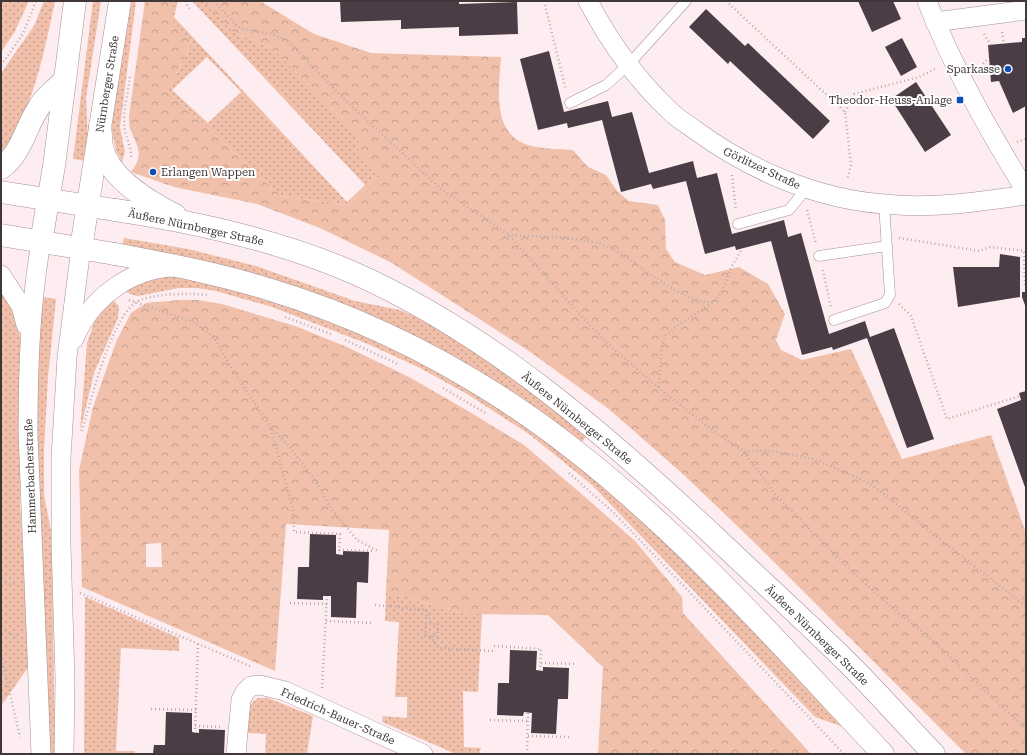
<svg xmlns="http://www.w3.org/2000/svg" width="1027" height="755" font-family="'Roboto Serif',serif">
<defs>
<pattern id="grass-dots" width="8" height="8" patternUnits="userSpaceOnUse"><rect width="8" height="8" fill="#f0c0aa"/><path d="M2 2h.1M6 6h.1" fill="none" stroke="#c49d8b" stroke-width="1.8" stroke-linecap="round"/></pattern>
<pattern id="forest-crowns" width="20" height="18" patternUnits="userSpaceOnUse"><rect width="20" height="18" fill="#f0c0aa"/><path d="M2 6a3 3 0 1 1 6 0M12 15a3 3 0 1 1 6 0" fill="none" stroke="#c49d8b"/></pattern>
</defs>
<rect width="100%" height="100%" fill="#feedf0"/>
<g fill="url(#grass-dots)" fill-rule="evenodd">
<polygon points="1,1 29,1 14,33 1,52"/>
<path d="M44,1H55C45,49 32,116 1,154V73L34,26Z"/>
<polygon points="93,1 101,1 86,98 88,144 86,161 73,159"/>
<polygon points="129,1 136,1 120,127 125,152 122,162 116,151 111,124"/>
<path d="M174,1H178L174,17L347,202L365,185L192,1H204L233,32L274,49L358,136V153L378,175L349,205L281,196L169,92V88L192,42L170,19ZM207,57L241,92L208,123L172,90Z"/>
<polygon points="124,238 188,249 256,266 355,301 400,310 421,319 520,381 586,436 581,444 294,287 242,270 186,257 122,245"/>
<path d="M182,276C229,289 278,299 324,318C420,357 507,409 588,474C682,549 763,641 846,728L815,717L592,485L529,434L467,394L420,368L368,344L272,307L216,291L198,288H179L138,296L132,295L123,290L149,277Z"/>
<polygon points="1,283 17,316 20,338 20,499 29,666 1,706"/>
<polygon points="42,297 56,299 48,377 44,450 44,495 51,531 52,550 55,754 49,754 37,447 36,381"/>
<polygon points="112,299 119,306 118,318 94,373 80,432 87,343 95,320"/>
<polygon points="386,592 465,614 482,614 478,692 463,691 464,747 481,748 479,754 456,754 382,722 383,716 407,718 407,697 395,697 399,622 385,621"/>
<polygon points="85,597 179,638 179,651 121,648 116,751 135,751 135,754 84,754"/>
<path d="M258,698H268L313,716L307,754H265L266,734L247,733C247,719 246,705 258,698Z"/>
</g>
<g fill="url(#forest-crowns)" fill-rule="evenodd">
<path d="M145,1H174L171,19L192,42L169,88V92L281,196L349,205L378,175L358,153V136L274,49L233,32L204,1H260L314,34L371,53L501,57C499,91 490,140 537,147C549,149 561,149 573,150L588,167L606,175L618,192L629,201L658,205L665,220L666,249L675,262L705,275L739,267L768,284L785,314L776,340L781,350L802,360L851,349L902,459L991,435L1026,533V754H966L757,545L684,475L610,410L529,351L392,263L320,228L257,204L174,187L131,172C144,155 138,148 131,131C129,127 129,121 129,116Z"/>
<path d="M179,300H198L222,304L295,326L347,347L411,378L468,411L524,445L584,496L635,541L682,597L683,613L811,754H598L603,667L548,615L465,614L386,592L389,530L286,524L275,671L82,587L79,470L93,407L116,342L131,313L146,303ZM161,543L162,567H146V544Z"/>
</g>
<g fill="#4b3d45">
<polygon points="340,1 459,1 459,4 517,2 518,34 459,36 459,27 401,29 401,20 341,22"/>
<polygon points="858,1 893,1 901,19 872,32"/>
<polygon points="706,9 745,46 748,43 830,121 813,139 730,61 728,64 689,27"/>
<polygon points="902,38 917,67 901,76 885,47"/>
<polygon points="1022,38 1026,38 1026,106 1013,113 999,81 991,82 988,45 1022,42"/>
<polygon points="549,51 564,112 608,101 612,117 632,112 649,173 693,161 697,178 717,173 732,234 784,220 788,237 801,233 829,334 865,321 870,337 894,328 934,439 907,448 867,338 833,350 832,347 802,355 771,241 736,250 735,246 705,254 686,181 653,189 651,184 621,192 602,120 568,128 567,123 538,130 520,59"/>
<polygon points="916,82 951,135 925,152 891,99"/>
<polygon points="1000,254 1020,257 1020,297 958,307 953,267 999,267"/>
<polygon points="1022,292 1026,292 1026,308 1022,297"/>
<polygon points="1026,391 1025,408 1026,490 997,409 1021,400 1019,393"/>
<polygon points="310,534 336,535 336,554 343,555 343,551 369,552 368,583 357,582 356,618 331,617 331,596 323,596 323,600 297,599 298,567 309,567"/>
<polygon points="510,650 537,651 536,670 543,671 543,667 569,668 568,699 558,699 556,734 531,733 532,713 524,712 523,716 497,715 498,683 509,683"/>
<polygon points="166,712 192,713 192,732 199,733 199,729 225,730 224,754 153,754 154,745 165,745"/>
</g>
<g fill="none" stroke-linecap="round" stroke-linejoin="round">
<g stroke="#a59195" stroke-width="11">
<g id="lane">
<polyline points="570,103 606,85 629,64 686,1"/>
<polyline points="738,224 789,210 807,188"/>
<polyline points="819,256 887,246"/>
<polyline points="834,320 885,303 890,295 884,204"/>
</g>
</g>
<g stroke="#a59195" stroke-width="20">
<g id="street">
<path d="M588,1C609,41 638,81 671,112C678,119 687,124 695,130C750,170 816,199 884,204C932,209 979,202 1026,195"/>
<path d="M927,1C953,68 988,130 1026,191"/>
<polyline points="935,22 1026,10"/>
<polyline points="1,275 21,306 26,325"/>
<path d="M74,339C90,299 129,269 173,267"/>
<path d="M41,754L28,434C28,369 30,306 41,242"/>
<polyline points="64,754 65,679 61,544 61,458 67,357 81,248"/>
<polyline points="236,754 241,700 245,692 251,686 260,685 285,691 423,754"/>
</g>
</g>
<g stroke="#a59195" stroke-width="23">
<g id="secondary">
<path d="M1,168C22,153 25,128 39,107C45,96 56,90 64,80"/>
<polyline points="41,242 54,166 75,1"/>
<polyline points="81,248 120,1"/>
</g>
</g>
<g stroke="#a59195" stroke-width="23">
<g id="primary">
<polyline points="1,192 115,210"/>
<polyline points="1,235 115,254"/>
</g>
</g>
<g stroke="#a59195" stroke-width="23">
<g id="highway">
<path d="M100,125C101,132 101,140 102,147C109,178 149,202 175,215"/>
<path d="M115,210C196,222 278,240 354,273C491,334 606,435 715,537C760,580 807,622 851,666C879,694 906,725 934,754"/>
<path d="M115,254C168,264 220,274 271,290C350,314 428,351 497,395C646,490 763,627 883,754"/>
</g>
</g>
<g stroke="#baacae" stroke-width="2.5" stroke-dasharray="1 3" stroke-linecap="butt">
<polyline points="185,1 191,11"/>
<polyline points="214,1 235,24 240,28 273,34 288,41 344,99 441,189 508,234 594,330 616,351 666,394 720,436 744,451 772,451 814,459 865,481 887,496 929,531 1026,606"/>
<polyline points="544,1 566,90"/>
<polyline points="726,1 845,112 851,165 847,180"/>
<polyline points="1002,32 1004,44"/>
<polyline points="984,34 991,45"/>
<polyline points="1,65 23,34 36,1"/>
<polyline points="977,69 989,58"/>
<path d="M130,77C128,94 122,114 125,131C127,140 132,149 131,159"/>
<polyline points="845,112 854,94 919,77 937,68"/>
<polyline points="1017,142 1026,139"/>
<polyline points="732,175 736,211"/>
<polyline points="807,210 816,244"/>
<path d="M508,235C538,237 587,236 613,249C637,262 687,307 714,302"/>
<polyline points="899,238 980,251 989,247 1026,251"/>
<polyline points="1024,252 1025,287 1026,287"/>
<polyline points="823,270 831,308"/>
<polyline points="129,300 193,322 214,337 230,366 271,428 289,446 314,479 332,510 357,540 378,551"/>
<polyline points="899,304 911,316 947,419 1020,396"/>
<polyline points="285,317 331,334"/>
<polyline points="345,340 398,364"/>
<polyline points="659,387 662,345 666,335 677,326 714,302 722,291 731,268 742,249"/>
<polyline points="443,388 487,414"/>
<polyline points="271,429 293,510 294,532 340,534 339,554"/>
<path d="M82,431C91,400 110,322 135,303C148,293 191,293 207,295"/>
<polyline points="744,452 774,493 840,560 881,598 933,641 1026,729"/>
<polyline points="569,473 614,513 844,754"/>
<polyline points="339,550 375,551"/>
<polyline points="1,583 16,584"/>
<polyline points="80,593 252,667"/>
<polyline points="290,603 327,604"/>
<polyline points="375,605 426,610 431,624"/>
<polyline points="326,621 374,623"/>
<polygon points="426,623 438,624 436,637 425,636"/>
<polyline points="1,629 19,637"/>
<polyline points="431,636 438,648 494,651"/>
<polyline points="494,646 541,649 540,671"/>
<polyline points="1,655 20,737"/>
<polyline points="541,663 575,664"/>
<polyline points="322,688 327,596"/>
<polyline points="151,709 196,710"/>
<polyline points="490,720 528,721"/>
<polyline points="195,726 221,727"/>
<polyline points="195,733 198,644"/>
<polyline points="528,736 572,737"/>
<polyline points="527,754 528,712"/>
</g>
<use href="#lane" stroke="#fff" stroke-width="10"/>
<use href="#street" stroke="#fff" stroke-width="19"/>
<use href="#secondary" stroke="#fff" stroke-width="22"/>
<use href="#primary" stroke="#fff" stroke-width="22"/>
<use href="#highway" stroke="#fff" stroke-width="22"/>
</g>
<g fill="#0c4fba" stroke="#fff" stroke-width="1.5">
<circle cx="1008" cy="69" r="4"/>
<rect x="956" y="96" width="8" height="8" rx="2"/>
<circle cx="153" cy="172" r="4"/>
</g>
<g text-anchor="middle" stroke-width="4" stroke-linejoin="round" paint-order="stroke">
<g font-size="11" fill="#3f3738" stroke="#fff" text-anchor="end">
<text x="1000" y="73">Sparkasse</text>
<text x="952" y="104">Theodor-Heuss-Anlage</text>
<text x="161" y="176" text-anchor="start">Erlangen Wappen</text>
</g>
<g font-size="11" fill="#3f3738" stroke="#fff">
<text transform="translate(107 84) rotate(-81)" y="4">Nürnberger Straße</text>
<text transform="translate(762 168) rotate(25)" y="4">Görlitzer Straße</text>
<text transform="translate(196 227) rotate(12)" y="4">Äußere Nürnberger Straße</text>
<text transform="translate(577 418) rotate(39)" y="4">Äußere Nürnberger Straße</text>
<text transform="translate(30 476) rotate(-92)" y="4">Hammerbacherstraße</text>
<text transform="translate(817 635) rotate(44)" y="4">Äußere Nürnberger Straße</text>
<text transform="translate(338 716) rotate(24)" y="4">Friedrich-Bauer-Straße</text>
</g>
</g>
<rect width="1027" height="755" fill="none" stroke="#3f3738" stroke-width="4"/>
</svg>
